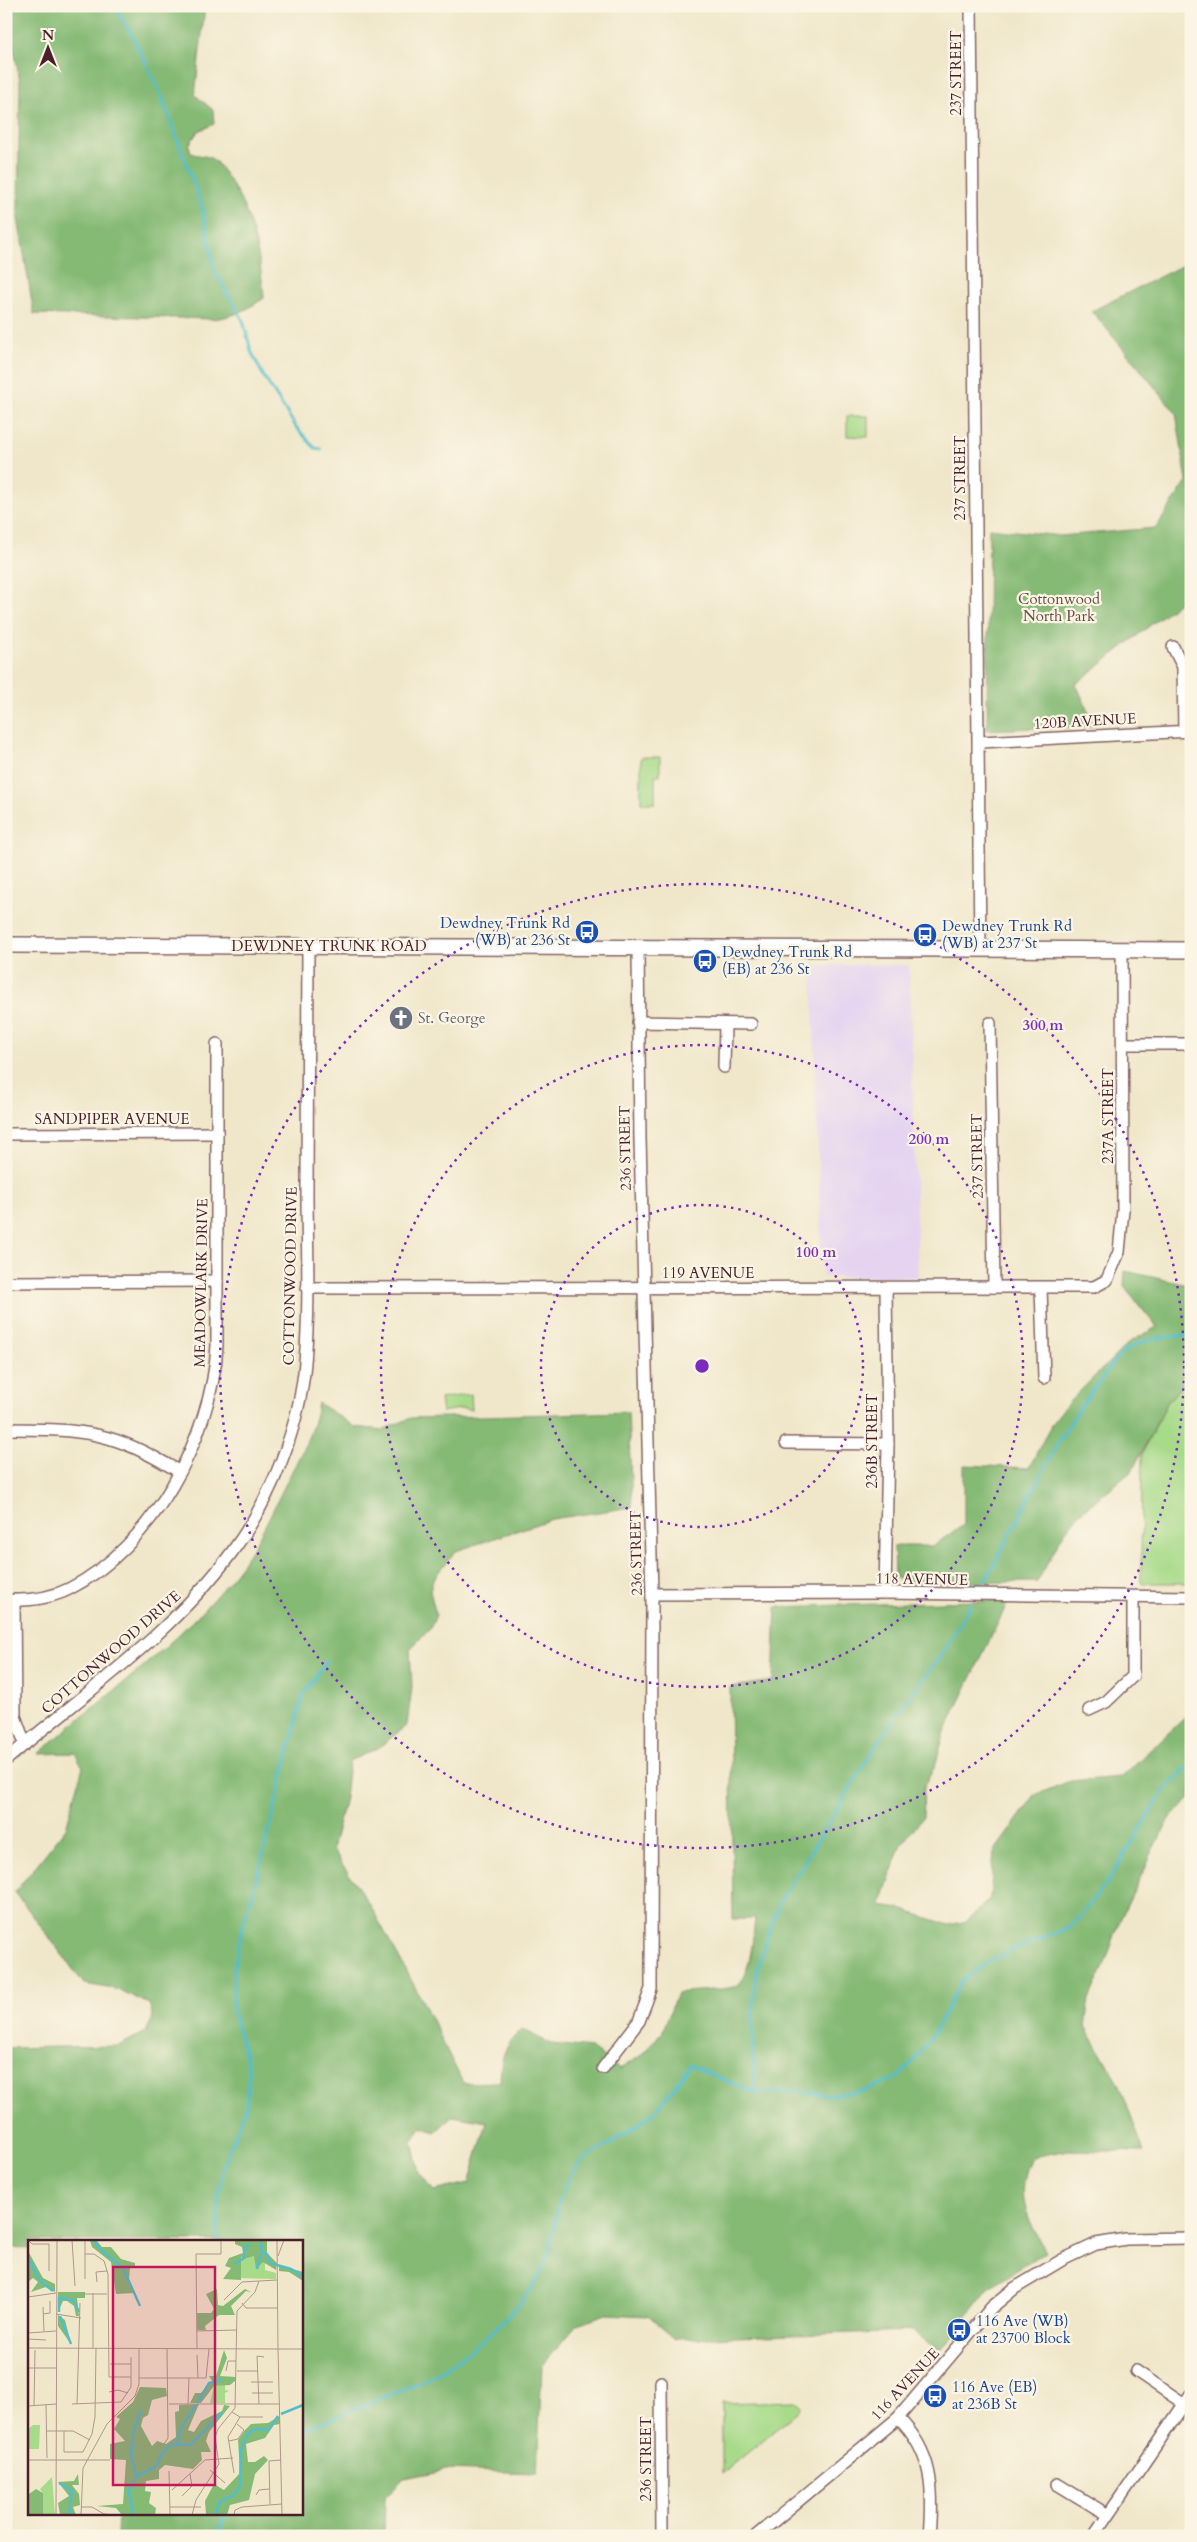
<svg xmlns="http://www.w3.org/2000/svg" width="1197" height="2542" font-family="Cardo,serif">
<rect width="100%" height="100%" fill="#fcf5e5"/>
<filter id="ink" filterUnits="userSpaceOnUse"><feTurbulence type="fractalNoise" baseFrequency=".02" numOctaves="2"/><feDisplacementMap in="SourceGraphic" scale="10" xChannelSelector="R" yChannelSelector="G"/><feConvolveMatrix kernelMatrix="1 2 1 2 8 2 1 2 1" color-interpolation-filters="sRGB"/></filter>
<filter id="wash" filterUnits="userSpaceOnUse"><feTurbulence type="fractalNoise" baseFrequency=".0096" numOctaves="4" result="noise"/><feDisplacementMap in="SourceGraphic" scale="20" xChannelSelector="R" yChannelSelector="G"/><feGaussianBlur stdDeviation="1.12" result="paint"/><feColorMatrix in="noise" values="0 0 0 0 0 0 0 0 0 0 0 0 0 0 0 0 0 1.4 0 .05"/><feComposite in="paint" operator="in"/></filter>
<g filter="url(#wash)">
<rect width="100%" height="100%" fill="#f0e7ca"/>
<polygon fill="#e5d3f1" points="812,965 909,965 918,1277 822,1277"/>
<g fill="#a7da89" stroke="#787c5a">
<polygon points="847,416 868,416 868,437 847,436"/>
<polygon points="641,757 660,757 660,775 655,775 655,803 641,803"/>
<polygon points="1191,1385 1191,1583 1141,1583 1142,1454 1167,1403 1180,1387"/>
<polygon points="471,1394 472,1410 464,1408 442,1412 440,1399"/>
<polygon points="796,2401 800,2405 799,2410 722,2474 722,2403"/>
</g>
<g fill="#85ba75" stroke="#686c50" fill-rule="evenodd">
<path d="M6,6H205L195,95L213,110L214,124L198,131L189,145L191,153C197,156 207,155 212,159C220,164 224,173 229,180C253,216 260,256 264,298C247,310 233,317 212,319L34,314L18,218L20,82Z"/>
<polygon points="1191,261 1191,593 1076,684 1095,726 987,730 989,528 1060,536 1156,528 1187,481 1176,413 1092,311"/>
<polygon points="1125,1271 1188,1285 1191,1282 1191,1385 1180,1387 1167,1403 1132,1471 1081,1512 1064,1533 1037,1582 904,1583 895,1577 894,1546 932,1546 964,1525 964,1465 1029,1468 1052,1423 1068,1403 1128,1343 1157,1327 1124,1287"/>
<path d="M318,1403L355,1427L382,1430L411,1418L628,1412L632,1507L552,1519L456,1551L433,1579L430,1591L436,1615L430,1629L410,1649L412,1687L407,1725L378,1748L349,1761L345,1798L332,1849L370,1905L422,2000L463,2083L500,2082C501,2056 504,2046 522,2029L551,2044L591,2048L620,2069L640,2056L662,2033L677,1993C688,1991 729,1990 736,1986C751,1976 753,1935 755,1919H733L730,1687L773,1681L776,1607L1009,1600L944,1734L935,1766L924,1786L923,1817L900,1846L880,1906L900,1909L949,1925L967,1921L990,1898L994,1852L1035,1795L1070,1781L1121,1777L1191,1712V1798L1168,1820L1120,1920L1106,1961L1089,1999L1085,2026L1120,2085L1144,2152L1069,2150L1032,2157C1014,2194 1027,2217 1045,2251L986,2291L940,2352L913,2331L675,2339L648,2316L606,2314L577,2324L542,2365L537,2473L445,2470L404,2478L385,2497L384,2536H117L118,2513H301V2241H29V2249L6,2247V2048L118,2046L146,2032L153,2018L149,2004L120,1990L84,1984L15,1892L66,1828L83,1767L75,1753L38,1754C106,1695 180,1644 236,1572C257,1545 271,1514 286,1483C299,1457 314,1432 318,1403ZM453,2116L487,2122L469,2183L434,2191L419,2172L412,2142L421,2127L435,2132Z"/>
</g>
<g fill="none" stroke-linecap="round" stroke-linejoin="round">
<g stroke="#52becc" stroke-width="3">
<polyline points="114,6 132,35 159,90 202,206 215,272 243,320 251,351 264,377 296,427 315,448 321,449"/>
<path d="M982,1585C1024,1517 1051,1439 1103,1377C1109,1369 1116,1357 1125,1351C1142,1338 1170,1336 1191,1335"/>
<path d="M755,2093C754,2060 751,2026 754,1993C757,1961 770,1928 782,1898L876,1746L907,1700L943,1653L971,1604"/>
<polyline points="218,2241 218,2200 223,2165 246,2108 249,2070 232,2008 234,1969 241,1932 259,1871 303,1695 327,1661"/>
<path d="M301,2432C336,2414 374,2402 410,2387C454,2369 514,2319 538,2278C559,2241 550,2194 581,2162C590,2153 606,2148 616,2140C627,2133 637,2126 647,2118C664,2104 677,2083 690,2065L755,2093L792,2091L833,2095L869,2090L899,2076L918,2057L934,2033L962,1981L984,1965L1013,1950L1071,1927L1107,1883L1165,1790L1191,1763"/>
<polyline points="216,2536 227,2513"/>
</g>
</g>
</g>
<g filter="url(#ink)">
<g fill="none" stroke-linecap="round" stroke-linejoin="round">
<g stroke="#846563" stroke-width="14">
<g id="minor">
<polyline points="971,6 980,950"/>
<polyline points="1173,647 1183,667 1184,731"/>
<polyline points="980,742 1191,731"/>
<polyline points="638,1022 751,1024"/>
<polyline points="990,1023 994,1287"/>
<polyline points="1123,1044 1191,1044"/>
<polyline points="724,1067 725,1024"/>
<polyline points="6,1134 217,1133"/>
<polyline points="6,1282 217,1281"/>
<polyline points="307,1288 1094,1287 1107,1280 1119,1252 1123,1210 1122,950"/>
<polyline points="1041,1288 1044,1378"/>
<path d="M6,1429C85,1429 112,1431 180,1472"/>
<polyline points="786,1443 888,1444"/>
<polyline points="885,1593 888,1444 886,1288"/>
<polyline points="652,1594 885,1593 1191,1597"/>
<path d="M6,1600C27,1601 51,1598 69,1589C152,1547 212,1437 217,1346V1044"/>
<polyline points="14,1600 15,1716 25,1744"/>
<polyline points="1089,1710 1106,1702 1133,1676 1133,1597"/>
<path d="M6,1760C84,1693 170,1636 232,1552C271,1500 300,1426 305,1362C310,1305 307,1247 307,1189C307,1108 307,1027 308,946"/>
<polyline points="603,2068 639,2021 651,1989 652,1594 640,1139 638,948"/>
<polyline points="1136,2371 1189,2407"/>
<polyline points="661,2382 662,2536"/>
<path d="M898,2418C933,2452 934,2489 930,2536"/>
<polyline points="1057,2484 1108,2515"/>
<polyline points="756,2536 898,2418 991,2308 1015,2288 1062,2260 1096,2244 1126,2239 1191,2238"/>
<polyline points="1094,2536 1191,2394"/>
</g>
</g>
<g stroke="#846563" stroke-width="18">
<polyline id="major" points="6,945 1191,950"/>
</g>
<use href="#minor" stroke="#fff" stroke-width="11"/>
<use href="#major" stroke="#fff" stroke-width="15"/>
</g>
</g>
<g fill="none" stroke="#7b2cbf" stroke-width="2.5" stroke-dasharray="2.5 5">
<circle cx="702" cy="1366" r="161"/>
<circle cx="702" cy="1366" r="321"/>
<circle cx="702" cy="1366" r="482"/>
</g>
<defs>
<g id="bus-disc" transform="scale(1.25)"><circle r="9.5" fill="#1a4fb4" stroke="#fcf5e5"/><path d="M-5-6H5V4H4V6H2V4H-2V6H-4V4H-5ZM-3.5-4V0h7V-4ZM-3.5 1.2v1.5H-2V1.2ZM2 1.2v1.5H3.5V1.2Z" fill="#fff"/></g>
<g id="church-disc" transform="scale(1.25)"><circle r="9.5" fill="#6b7280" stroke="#fcf5e5"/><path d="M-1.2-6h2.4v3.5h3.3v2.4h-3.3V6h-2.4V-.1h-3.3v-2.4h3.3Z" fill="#fff"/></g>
</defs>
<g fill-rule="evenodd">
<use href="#bus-disc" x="587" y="932"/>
<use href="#bus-disc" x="925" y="935"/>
<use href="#bus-disc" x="705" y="961"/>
<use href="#church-disc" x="401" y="1018"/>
<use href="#bus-disc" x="959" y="2330"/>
<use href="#bus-disc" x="935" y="2396"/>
</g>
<g text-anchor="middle" stroke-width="4.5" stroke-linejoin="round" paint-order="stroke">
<g font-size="15" fill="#4a1f2b" stroke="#fcf5e5">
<text transform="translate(956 73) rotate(-90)" y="5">237 STREET</text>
<text transform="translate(960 478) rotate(-90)" y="5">237 STREET</text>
<text transform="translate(1085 721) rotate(-3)" y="5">120B AVENUE</text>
<text x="329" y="951">DEWDNEY TRUNK ROAD</text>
<text transform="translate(1108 1116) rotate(-90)" y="5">237A STREET</text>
<text x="112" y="1124">SANDPIPER AVENUE</text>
<text transform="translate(625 1148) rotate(-91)" y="5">236 STREET</text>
<text transform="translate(977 1156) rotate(-91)" y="5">237 STREET</text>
<text x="708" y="1278">119 AVENUE</text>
<text transform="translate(290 1276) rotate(-89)" y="5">COTTONWOOD DRIVE</text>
<text transform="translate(201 1283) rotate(-89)" y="5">MEADOWLARK DRIVE</text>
<text transform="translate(872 1441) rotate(-90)" y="5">236B STREET</text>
<text transform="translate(636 1553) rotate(-91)" y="5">236 STREET</text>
<text transform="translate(922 1579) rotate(1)" y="5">118 AVENUE</text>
<text transform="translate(111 1652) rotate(-41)" y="5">COTTONWOOD DRIVE</text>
<text transform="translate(905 2384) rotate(-47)" y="5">116 AVENUE</text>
<text transform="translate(646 2459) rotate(-90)" y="5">236 STREET</text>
</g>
<g font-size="15" fill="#614e42" stroke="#fcf5e5">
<text x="1059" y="604">Cottonwood<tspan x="1059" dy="17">North Park</tspan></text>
</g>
<g font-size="15" fill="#164399" stroke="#fcf5e5" text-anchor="start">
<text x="570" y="928" text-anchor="end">Dewdney Trunk Rd<tspan x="570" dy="17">(WB) at 236 St</tspan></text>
<text x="942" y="931">Dewdney Trunk Rd<tspan x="942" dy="17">(WB) at 237 St</tspan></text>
<text x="722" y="957">Dewdney Trunk Rd<tspan x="722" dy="17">(EB) at 236 St</tspan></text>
<text x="976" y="2326">116 Ave (WB)<tspan x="976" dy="17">at 23700 Block</tspan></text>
<text x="952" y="2392">116 Ave (EB)<tspan x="952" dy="17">at 236B St</tspan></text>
</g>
<g font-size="15" fill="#5b616d" stroke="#fcf5e5" text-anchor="start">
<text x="418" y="1023">St. George</text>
</g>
</g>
<g transform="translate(28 2240)">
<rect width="275" height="275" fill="#f0e7ca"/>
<path d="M211,14L225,15L237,22V30L248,33V39L212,38ZM197,145V150L201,151L197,153V163H182L186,146ZM5,185H12L11,209H0V189ZM24,237L27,275H14L15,253L12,249Z" fill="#a7da89"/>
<path d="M62,0H68L74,7H83L93,19L107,23V27H102L101,40L107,53L88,54L83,22L64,7ZM207,0H239V13L249,23L248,30L235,22L228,29L226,16L215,19L213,16V40L195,39L203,28L197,26L201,18L215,13L214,7L207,4ZM0,11L15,38L27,44V52L18,47L3,52L10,42L5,38L0,42ZM251,25L275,32V41L261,32L251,31ZM189,49L190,65L195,66L217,49L223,52L218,51L203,66L207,75H191L177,86L178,90H169V73H183L186,69L178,54ZM30,52H57V58H49L51,76H48L46,66L39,61H35L30,72ZM30,75L37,80L43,104L30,86ZM196,110L199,118L192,136L208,137L207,141L202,145L186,146L173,163H162L167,153H173L184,141L181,136H188ZM112,147L138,148L139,156L124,160L120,175L115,178L113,186L124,206L129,201L138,204L148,197L147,172L151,171V165L171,164L160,190L166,192L173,181L194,171L196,165L202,166L181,192L178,201L183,212H173L174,220L165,229L137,225L131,230V239L118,241L117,251L123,252L121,263L128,268L127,275H94L88,268L69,266L95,264L98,220L82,219V204L97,201L86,189L92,179L88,177L105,162ZM252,176V184L246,185L237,198L218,204L220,222H227L236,216L240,220L227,234L221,260L202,265L199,275H178L177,261L186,244L196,250L212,233L210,200L217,190L223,184L240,183ZM50,234L51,245H44L51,254L52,265L45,267L48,275H32L30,263L41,256L30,242L46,241ZM8,249L15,253V275H0L1,254Z" fill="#85ba75"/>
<path fill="none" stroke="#52becc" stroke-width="2.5" d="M66,0L72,9L95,28L112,66M232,0L234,11L239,14L242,23L263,29L275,37M0,17L12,41L25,51M207,24L216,18L217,8L222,4M229,29L233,13M31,72V58H35L46,61L51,72M32,76L43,104M169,163L181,143L193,140M253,174L275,165M149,206L152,190L168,165M109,236L103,216L105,193L113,170M31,243L44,251L41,275M105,275L101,251L108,237L128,226L135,212L144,204L162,205L194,173M187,275L192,262L204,256L212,247L213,210L219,195L226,189L240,190L250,176"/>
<path fill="none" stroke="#ae978a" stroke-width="1" d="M0,0L4,4H21V31M44,0L47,46M249,0L250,109M57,14H66L76,21L80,34L81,137H103M250,16L256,0M57,39V0M69,42L68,32L79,31M55,54H79M0,57L28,53M196,60L214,42L249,40M214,63L218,68H250M15,67L16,91M15,74L22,73V61M28,74L53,78M169,91L209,90M0,93L28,91M0,99L18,100M0,108L250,109M65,108V53M169,109L168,14H193V0M250,109L254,275M250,109H275M169,115L170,138M82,124H103M0,128H29M198,131L200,121H208M209,131H230M111,138H178L181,109M223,142H245M81,152L90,150L100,153M224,153H245M44,164L93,162L103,147V117M49,164L52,63M141,164H252M160,164L161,138M231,164L229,116L236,117M18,165L19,218M0,166L28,164M6,166L7,110M204,172L212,177H235M19,191H45L62,200M36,191V212H55L64,194L67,177L68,108M201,201L210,199L216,190L209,184M136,204L140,198L139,109M0,220H82M182,230L197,243M141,231L142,275M206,233L200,197L212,177M144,250L177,220L205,218M228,255L231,250L241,249M154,256L164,246L162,234M242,264L241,221L253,220M53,267H64L76,274L86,275M142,267H173M28,275L29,0M53,275L55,228L79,184L107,156L111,144V108M164,275L168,260L191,224L187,197L190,189L207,168L209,71L227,52L231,41M206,275L207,270L214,267L254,264"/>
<path fill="#c2185b" fill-opacity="0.15" stroke="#c2185b" stroke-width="2.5" d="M85,27H187V245H85Z"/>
<rect width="275" height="275" fill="none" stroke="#4a1f2b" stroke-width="2.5"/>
</g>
<circle cx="702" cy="1366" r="8" fill="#7b2cbf" stroke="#fcf5e5" stroke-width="2.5"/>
<g font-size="15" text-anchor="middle" font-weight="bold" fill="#7b2cbf" stroke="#fcf5e5" stroke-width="4.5" stroke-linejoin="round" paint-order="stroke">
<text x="1043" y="1030">300 m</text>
<text x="929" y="1144">200 m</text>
<text x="816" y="1257">100 m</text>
</g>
<rect width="1197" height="2542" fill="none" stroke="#fcf5e5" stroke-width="25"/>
<g transform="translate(48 48)" stroke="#fcf5e5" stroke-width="4" paint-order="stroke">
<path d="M0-4L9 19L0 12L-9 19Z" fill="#4a1f2b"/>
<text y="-8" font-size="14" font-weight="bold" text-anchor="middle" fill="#4a1f2b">N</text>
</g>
</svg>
